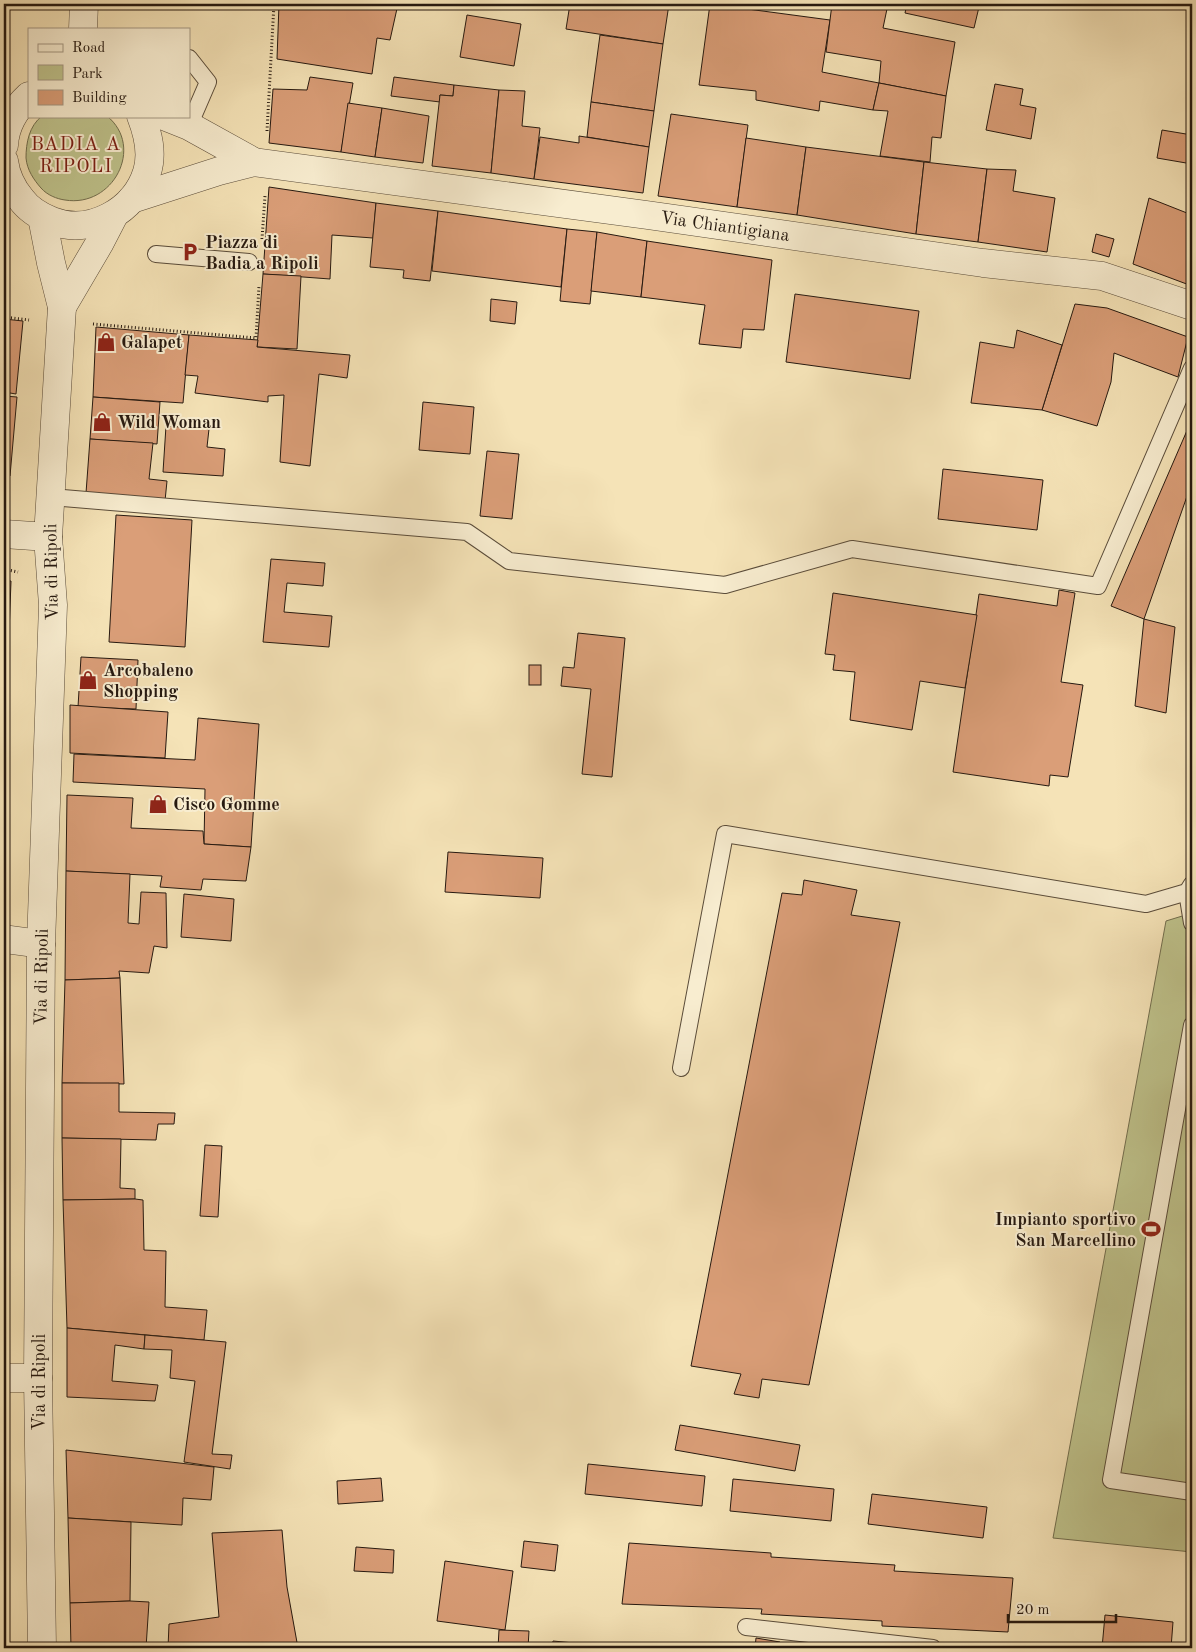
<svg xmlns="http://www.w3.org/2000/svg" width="1196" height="1652" font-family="'Old Standard TT',serif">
<rect width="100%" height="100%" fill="#f5e3b7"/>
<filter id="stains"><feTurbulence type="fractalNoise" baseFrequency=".004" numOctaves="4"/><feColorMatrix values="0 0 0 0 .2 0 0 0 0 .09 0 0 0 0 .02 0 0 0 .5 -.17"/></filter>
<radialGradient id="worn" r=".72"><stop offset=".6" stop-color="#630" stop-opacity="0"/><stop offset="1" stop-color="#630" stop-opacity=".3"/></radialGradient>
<g fill="#bfc38c" stroke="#726e4e">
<path d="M42,116H107C145,147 113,208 65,200C57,199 47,195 41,188C34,180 27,170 26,158C26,143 29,126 42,116Z"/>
<polygon points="1192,913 1192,1552 1053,1538 1166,921"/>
</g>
<g fill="#da9e78" stroke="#261910">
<polygon points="279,4 398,4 390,40 377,38 372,74 277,59"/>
<polygon points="570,4 669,4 663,44 566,29"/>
<polygon points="710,4 830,20 822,72 879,83 873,110 820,101 819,111 756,100 756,91 699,85"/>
<polygon points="832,4 888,4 883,28 955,42 946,96 879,83 881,61 826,52"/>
<polygon points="907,4 966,4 979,7 974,28 905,13"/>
<polygon points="467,15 521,24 514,66 460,57"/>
<polygon points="600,35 663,44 654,111 591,102"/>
<polygon points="310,77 353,83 341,152 269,143 273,89 307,90"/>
<polygon points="394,77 454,85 453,96 440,95 440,102 391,96"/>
<polygon points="879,83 946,96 941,138 932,137 930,162 880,156 888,111 873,110"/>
<polygon points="995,84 1023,89 1020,105 1036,108 1031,139 986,130"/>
<polygon points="454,85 499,90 491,173 432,166 440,95 453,96"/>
<polygon points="499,90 525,91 522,126 540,128 534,179 491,173"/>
<polygon points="591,102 654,111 649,147 587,137"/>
<polygon points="348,103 382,108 375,157 341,152"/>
<polygon points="382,108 429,116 423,163 375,157"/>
<polygon points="671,114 748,125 737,207 658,196"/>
<polygon points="1162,130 1192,135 1192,164 1157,158"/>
<polygon points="579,136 649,147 643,193 534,179 540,137 579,143"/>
<polygon points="746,138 806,147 797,215 737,207"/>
<polygon points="806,147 924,162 916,234 797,215"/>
<polygon points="924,162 987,169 978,242 916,234"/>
<polygon points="987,169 1016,170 1013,191 1055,198 1047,252 978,242"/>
<polygon points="269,187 376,203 373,238 332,235 330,279 263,274"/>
<polygon points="1149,198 1192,215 1192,286 1133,264"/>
<polygon points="376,203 438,211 430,281 403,278 404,270 370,267"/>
<polygon points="438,211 567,229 561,287 432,271"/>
<polygon points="567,229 597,232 590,304 560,301"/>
<polygon points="597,232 647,241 641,297 591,291"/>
<polygon points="1096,234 1114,239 1109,257 1092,252"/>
<polygon points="647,241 772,260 764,330 743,329 741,348 699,344 705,305 641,297"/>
<polygon points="263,274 301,276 297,349 257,347"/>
<polygon points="795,294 919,311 910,379 786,362"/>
<polygon points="491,299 517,302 515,324 490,321"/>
<polygon points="1075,304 1107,308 1188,337 1178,377 1114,353 1111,382 1097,426 1042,410"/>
<polygon points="4,319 23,321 16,394 4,392"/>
<polygon points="96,327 189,335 183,403 93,397"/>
<polygon points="1017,330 1062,345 1042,410 971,403 980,342 1014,348"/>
<polygon points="189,335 258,340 257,347 350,355 347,378 319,374 310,466 280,462 284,395 268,396 268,402 195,393 198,376 185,375"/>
<polygon points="4,396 17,397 10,476 4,475"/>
<polygon points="93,397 160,402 157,444 90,439"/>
<polygon points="423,402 474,407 470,454 419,450"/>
<polygon points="1192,419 1192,482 1144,619 1111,606"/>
<polygon points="166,426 209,429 207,447 225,449 223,476 163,472"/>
<polygon points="90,439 153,443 149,479 167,481 165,501 86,493"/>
<polygon points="487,451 519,454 512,519 480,516"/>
<polygon points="943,469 1043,480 1037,530 938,519"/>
<polygon points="116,515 192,520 185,647 109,642"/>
<polygon points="271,559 325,563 323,586 287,583 284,612 332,616 329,647 263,642"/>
<polygon points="4,581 11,581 7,686 4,686"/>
<polygon points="1059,590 1075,593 1061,682 1083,685 1068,777 1050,775 1049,786 953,772 979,594 1057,606"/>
<polygon points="833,593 977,615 965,688 920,681 912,730 850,720 855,672 833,670 835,655 825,654"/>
<polygon points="1144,619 1175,627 1166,713 1135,706"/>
<polygon points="578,633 625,638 612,777 582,774 591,689 561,686 563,667 574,668"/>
<polygon points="81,657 138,660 136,709 78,707"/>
<rect x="529" y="665" width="12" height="20"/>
<polygon points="4,686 7,686 6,770 4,770"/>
<polygon points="70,705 168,712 165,758 70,753"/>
<polygon points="198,718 259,724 251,847 204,844 205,789 73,782 74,754 195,760"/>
<polygon points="67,795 133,798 131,828 203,831 204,844 251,847 246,881 203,879 201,890 160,887 162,876 66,871"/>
<polygon points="448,852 543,858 540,898 445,892"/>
<polygon points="66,871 130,874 128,923 139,924 141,892 166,893 167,948 154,946 149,973 119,971 120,978 65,980"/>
<polygon points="804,880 857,890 851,915 900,922 809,1385 762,1379 759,1398 734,1394 741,1374 691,1366 782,893 802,895"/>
<polygon points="184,894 234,899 231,941 181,937"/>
<polygon points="120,978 124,1084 62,1083 65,980"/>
<polygon points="62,1083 119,1083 119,1112 175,1113 174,1124 158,1124 156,1140 62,1138"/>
<polygon points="62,1138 121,1139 120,1188 135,1189 135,1199 63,1200"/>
<polygon points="205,1145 222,1146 218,1217 200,1216"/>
<polygon points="135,1199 143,1200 144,1250 166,1251 165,1307 207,1310 204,1340 67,1328 63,1200"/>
<polygon points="67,1328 145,1335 144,1349 115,1345 112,1381 158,1385 155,1401 67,1397"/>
<polygon points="145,1335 226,1342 212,1454 232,1455 230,1469 184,1462 195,1381 170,1378 172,1350 144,1349"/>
<polygon points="680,1425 800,1445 795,1471 675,1450"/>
<polygon points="66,1450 214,1467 211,1500 183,1498 182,1525 68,1518"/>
<polygon points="588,1464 705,1476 702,1506 585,1494"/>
<polygon points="381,1478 383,1501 338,1504 337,1481"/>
<polygon points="733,1479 834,1489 831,1521 730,1511"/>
<polygon points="872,1494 987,1507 983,1538 868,1524"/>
<polygon points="68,1518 131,1522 130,1601 70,1603"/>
<polygon points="282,1530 287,1587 298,1648 168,1648 169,1624 219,1617 212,1533"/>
<polygon points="524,1541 558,1545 555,1571 521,1567"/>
<polygon points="629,1543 771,1553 771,1557 895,1565 894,1571 1013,1578 1008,1632 882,1626 882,1621 761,1614 762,1609 622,1604"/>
<polygon points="356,1547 394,1550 393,1573 354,1571"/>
<polygon points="445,1561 513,1571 505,1630 437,1621"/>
<polygon points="130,1601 149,1602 146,1648 71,1648 70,1603"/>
<polygon points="1105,1615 1173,1622 1171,1648 1102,1648"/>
<polygon points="499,1630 529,1631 528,1648 498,1648"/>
<polygon points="756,1638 780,1642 780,1648 755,1648"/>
<polygon points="553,1641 627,1648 552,1648"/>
<polygon points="440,1643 489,1648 440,1648"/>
</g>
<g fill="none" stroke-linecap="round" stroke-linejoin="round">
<g stroke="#5a4c3a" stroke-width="18">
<g id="service">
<polyline points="189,126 208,82 189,58"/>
<polyline points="156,254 249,262"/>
<polyline points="51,497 467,532 509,561 725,585 852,549 1098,586 1192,368"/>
<polyline points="1187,892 1192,923"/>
<polyline points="1192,1025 1111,1480 1192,1492"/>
<polyline points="681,1068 725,834 1146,904 1187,892 1192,884"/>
<polyline points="746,1627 933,1648"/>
</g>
</g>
<g stroke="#5a4c3a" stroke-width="29">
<g id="minor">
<polyline points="4,939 41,944"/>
<polyline points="4,1378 38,1378"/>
<polyline points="42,1648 38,1378 41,944 53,605 48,537"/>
</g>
</g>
<g stroke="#5a4c3a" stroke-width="29">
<g id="tertiary">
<polyline points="83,29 84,4"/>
<polyline points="164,116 189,126 254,162 647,215 983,263 1102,276 1192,306"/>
<path d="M4,145C5,126 15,109 29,96"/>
<path d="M4,161C6,176 11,187 21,199C29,210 39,216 52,221C90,236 135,211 147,172C153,153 148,134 141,116"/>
<polyline points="132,199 219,171 254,162"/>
<polyline points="62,307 99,244 114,215"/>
<polyline points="4,534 48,537 62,307 51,263 42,217"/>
</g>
</g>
<g stroke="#261910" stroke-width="3" stroke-dasharray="1 2.5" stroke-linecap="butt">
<polyline points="267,131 274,4"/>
<polyline points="262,239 265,196"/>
<polyline points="4,317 29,320"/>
<polyline points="93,324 256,338 259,286"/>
<polyline points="4,569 18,572"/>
</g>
<use href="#service" stroke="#f8edd0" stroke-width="16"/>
<use href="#minor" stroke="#f8edd0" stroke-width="28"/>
<use href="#tertiary" stroke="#f8edd0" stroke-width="28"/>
</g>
<defs>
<g id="parking-bare" transform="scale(1.5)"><path d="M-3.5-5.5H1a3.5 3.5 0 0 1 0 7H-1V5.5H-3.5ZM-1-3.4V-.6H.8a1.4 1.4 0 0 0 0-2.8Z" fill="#8f2418" stroke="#f8edd0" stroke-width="2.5" paint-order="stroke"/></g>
<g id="shop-bare" transform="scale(1.5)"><path d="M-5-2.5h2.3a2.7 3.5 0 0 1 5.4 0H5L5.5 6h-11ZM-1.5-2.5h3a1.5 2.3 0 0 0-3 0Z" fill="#8f2418" stroke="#f8edd0" stroke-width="2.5" paint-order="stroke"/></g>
<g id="stadium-bare" transform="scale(1.5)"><path d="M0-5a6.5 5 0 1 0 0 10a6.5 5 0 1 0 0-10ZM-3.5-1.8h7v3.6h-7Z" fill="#8f2418" stroke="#f8edd0" stroke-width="2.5" paint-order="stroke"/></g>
</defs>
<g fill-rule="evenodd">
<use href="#parking-bare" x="190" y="252"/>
<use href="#shop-bare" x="106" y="342"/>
<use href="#shop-bare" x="102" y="422"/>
<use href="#shop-bare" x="88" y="680"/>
<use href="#shop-bare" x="158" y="804"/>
<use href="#stadium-bare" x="1151" y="1229"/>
</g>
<g text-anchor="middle" stroke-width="4" stroke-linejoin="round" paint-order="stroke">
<g font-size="18" fill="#261910" stroke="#f8edd0">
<text transform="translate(725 226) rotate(8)" y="6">Via Chiantigiana</text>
<text transform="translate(51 572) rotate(-91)" y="6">Via di Ripoli</text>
<text transform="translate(41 977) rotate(-89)" y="6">Via di Ripoli</text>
<text transform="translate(39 1382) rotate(-90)" y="6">Via di Ripoli</text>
</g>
<g font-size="18" font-weight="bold" fill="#261910" stroke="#f8edd0" text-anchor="start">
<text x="205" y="248">Piazza di<tspan x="205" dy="21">Badia a Ripoli</tspan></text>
<text x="121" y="348">Galapet</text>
<text x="117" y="428">Wild Woman</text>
<text x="103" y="676">Arcobaleno<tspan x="103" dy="21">Shopping</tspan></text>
<text x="173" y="810">Cisco Gomme</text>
<text x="1136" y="1225" text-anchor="end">Impianto sportivo<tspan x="1136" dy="21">San Marcellino</tspan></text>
</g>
<g font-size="19" letter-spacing="1" fill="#7a1f14" stroke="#f8edd0">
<text x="76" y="150">BADIA A<tspan x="76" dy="22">RIPOLI</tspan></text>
</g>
</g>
<rect width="1196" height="1652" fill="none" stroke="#f5e3b7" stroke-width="20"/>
<rect x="5" y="5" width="1186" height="1642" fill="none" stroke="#261910" stroke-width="2.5"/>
<rect x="10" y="10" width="1176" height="1632" fill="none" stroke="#261910"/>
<rect x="28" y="28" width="162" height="90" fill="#f8edd0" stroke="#a49883"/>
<rect x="38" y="44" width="25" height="8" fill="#f8edd0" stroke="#a49883"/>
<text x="72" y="52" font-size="15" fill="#261910">Road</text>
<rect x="38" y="65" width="25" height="15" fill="#bfc38c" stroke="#a49883"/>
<text x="72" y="78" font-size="15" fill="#261910">Park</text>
<rect x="38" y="90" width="25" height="15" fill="#da9e78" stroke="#a49883"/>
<text x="72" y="102" font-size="15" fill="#261910">Building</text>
<path d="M1008 1614v8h108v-8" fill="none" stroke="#261910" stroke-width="2.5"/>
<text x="1016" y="1614" font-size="15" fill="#261910" stroke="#f8edd0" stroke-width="4" paint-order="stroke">20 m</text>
<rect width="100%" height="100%" filter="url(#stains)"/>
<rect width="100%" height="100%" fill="url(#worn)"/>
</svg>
